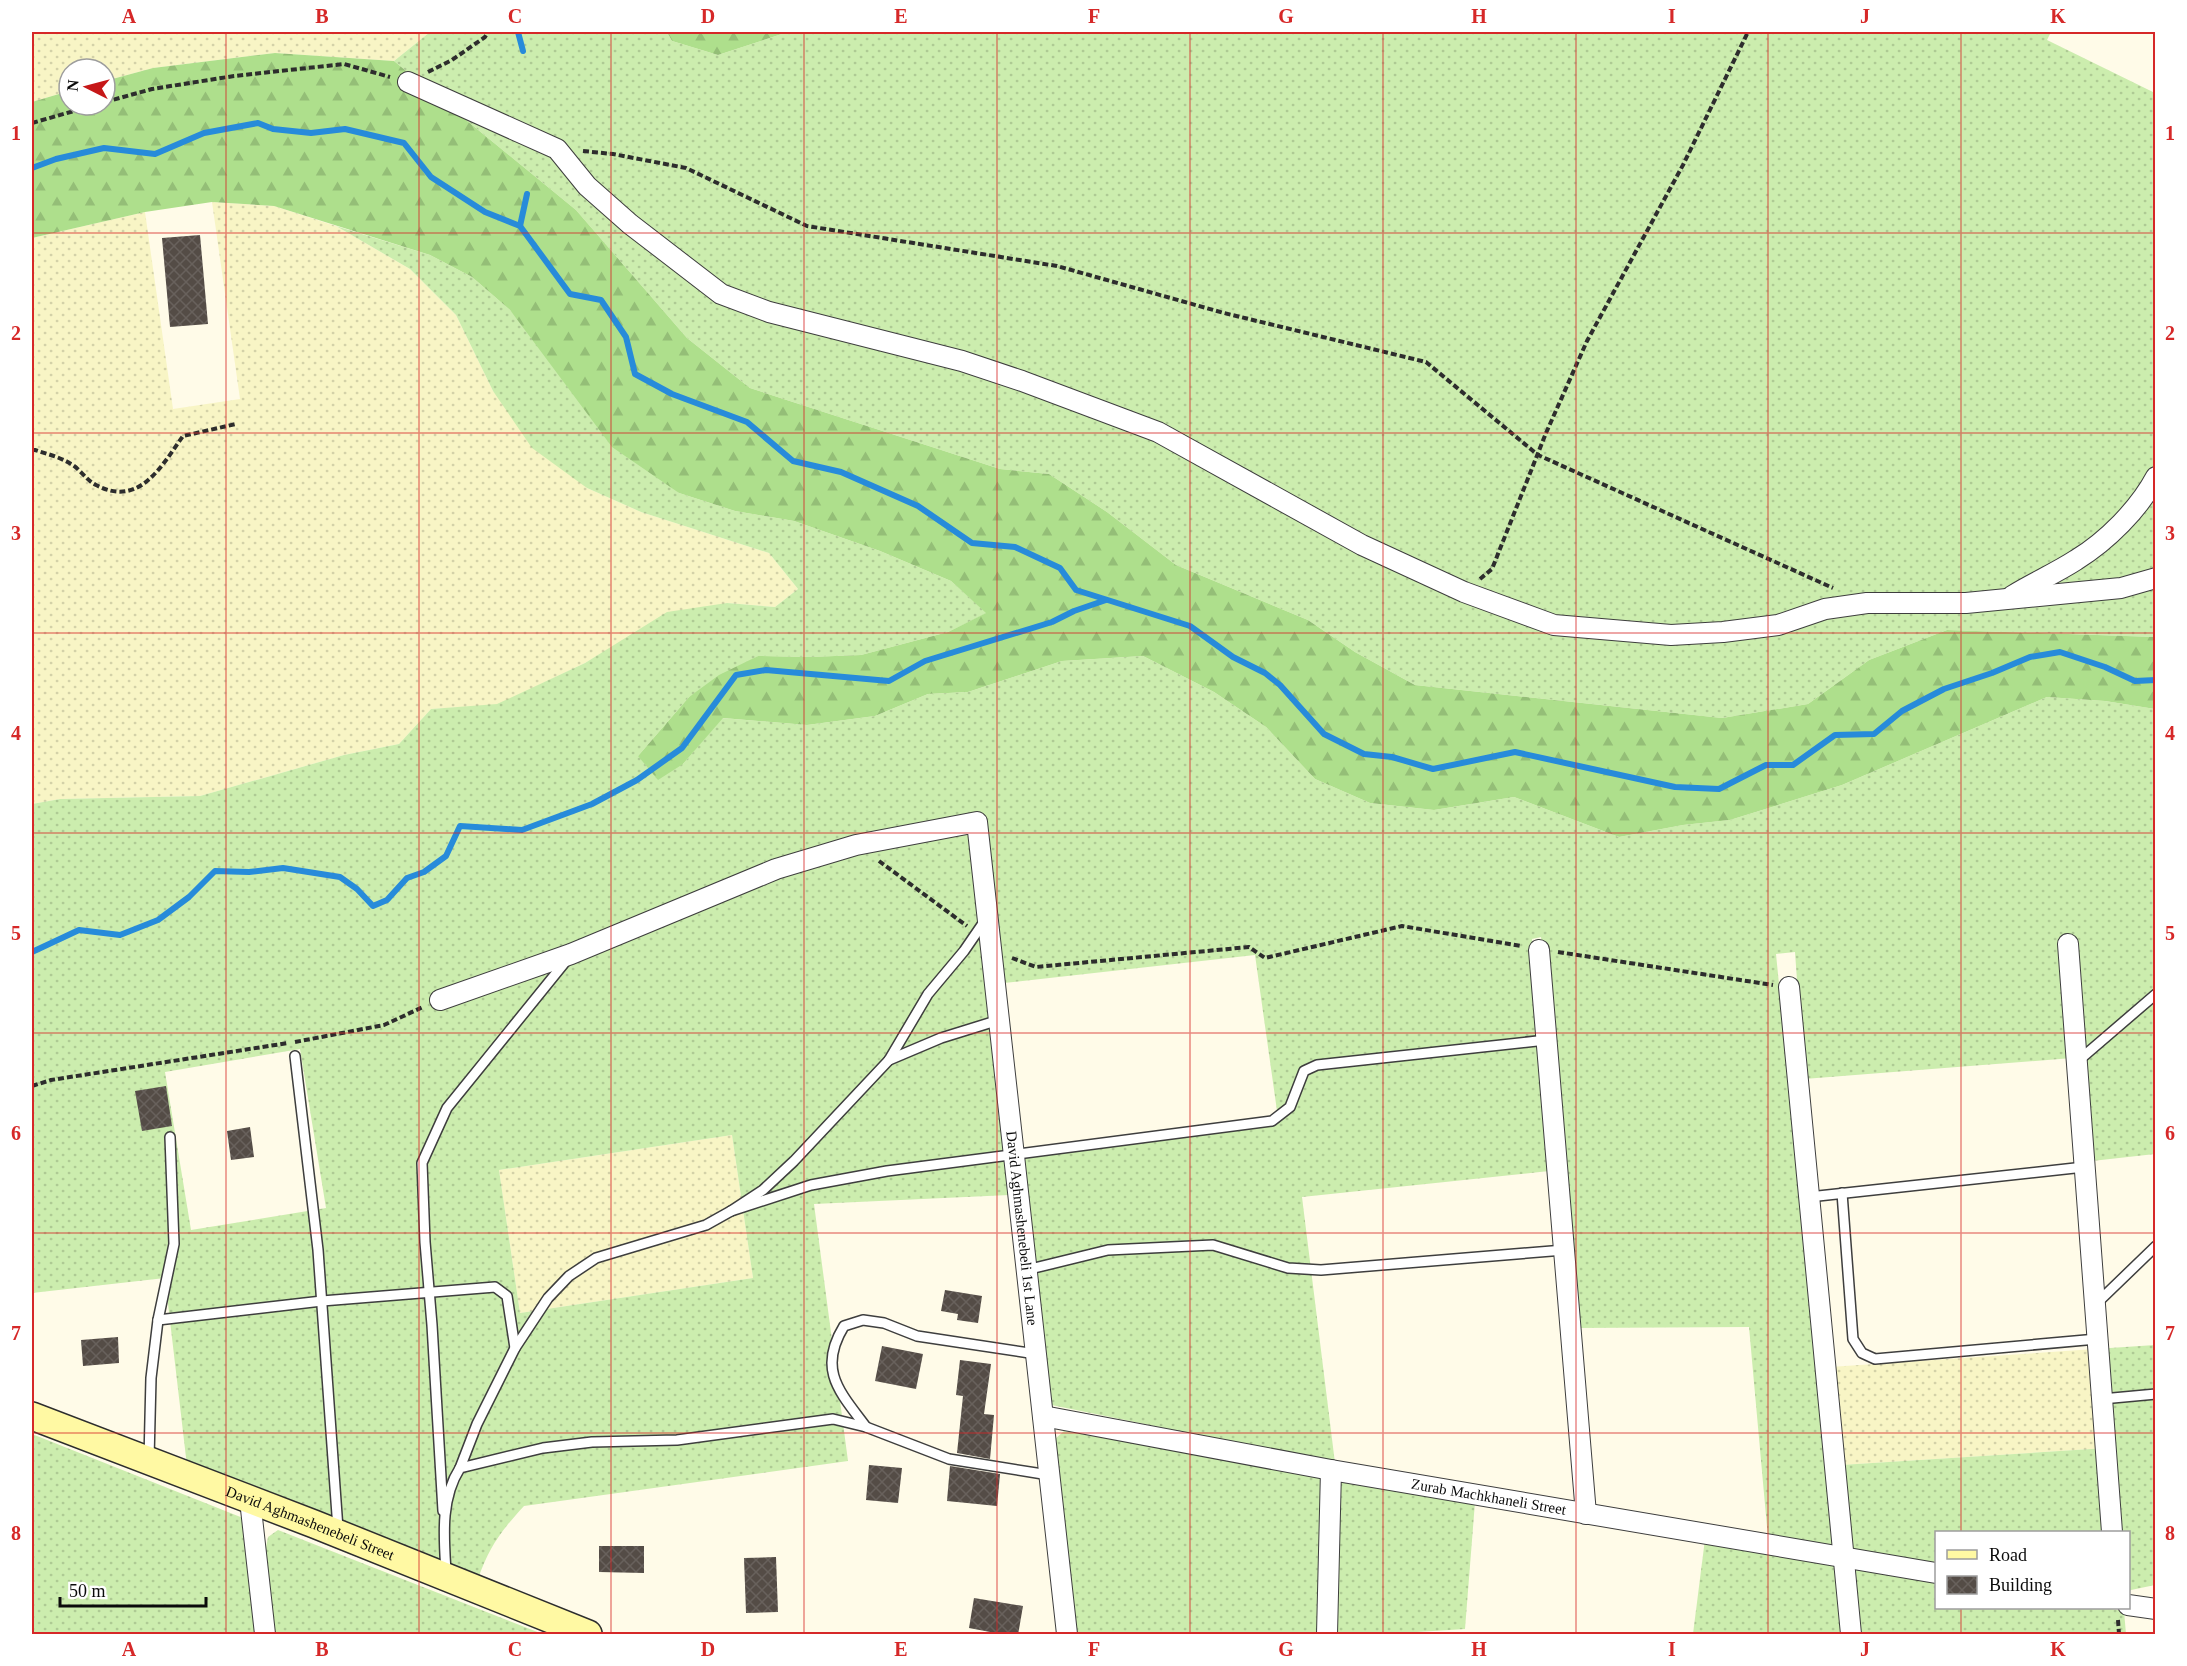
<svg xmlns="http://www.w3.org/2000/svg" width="2187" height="1666" font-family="Georgia,serif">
<defs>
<pattern id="farmland-dots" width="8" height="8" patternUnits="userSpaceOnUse" patternTransform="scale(1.5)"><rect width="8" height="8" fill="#f8f5c5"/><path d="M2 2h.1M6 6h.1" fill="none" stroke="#d3d1a8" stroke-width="1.8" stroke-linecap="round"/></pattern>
<pattern id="grass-dots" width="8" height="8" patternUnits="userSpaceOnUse" patternTransform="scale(1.5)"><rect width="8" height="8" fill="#ccedae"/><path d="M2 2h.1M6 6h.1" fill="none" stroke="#aeca94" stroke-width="1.8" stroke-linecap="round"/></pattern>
<pattern id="forest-firs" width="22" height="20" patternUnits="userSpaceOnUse" patternTransform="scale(1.5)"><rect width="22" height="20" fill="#aedf8c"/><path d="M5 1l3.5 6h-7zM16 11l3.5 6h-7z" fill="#94be77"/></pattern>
<pattern id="building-cross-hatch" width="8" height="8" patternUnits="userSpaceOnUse" patternTransform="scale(1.5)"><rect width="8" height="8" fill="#544c46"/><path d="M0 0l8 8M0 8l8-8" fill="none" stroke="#68615c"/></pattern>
</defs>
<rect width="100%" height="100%" fill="#fffbe8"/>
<g fill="url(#farmland-dots)">
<polygon points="32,32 430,32 394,61 275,53 153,68 105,81 105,69 69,69 69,91 32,102"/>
<polygon points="212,202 274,206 336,226 410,269 456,315 493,391 587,488 641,512 769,553 798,589 775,607 727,603 625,639 585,663 497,705 431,709 399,744 344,755 200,796 60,799 32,804 32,238 145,212 173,409 240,399"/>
<polygon points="732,1135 753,1278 520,1313 499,1170"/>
<polygon points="2095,1349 2107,1448 1841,1465 1830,1367"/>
</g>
<g fill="url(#grass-dots)" fill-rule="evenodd">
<polygon points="430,32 667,32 672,41 718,55 788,32 2051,32 2047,40 2155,93 2155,637 1947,630 1869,660 1808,704 1722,718 1415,685 1355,652 1308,620 1176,565 1107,512 1049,474 1000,469 750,388 687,338 576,210 394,61"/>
<path d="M336,226L430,255L472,277L510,310L679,493L735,511L794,521L880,551L951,581L987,613L948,632L861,655L809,657L758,656L689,697L638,756L683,764L722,718L807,725L875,716L928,694L968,692L1062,661L1143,656L1214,692L1266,727L1315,779L1370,803L1434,810L1514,797L1619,837L1683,825L1730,820L1842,785L2047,697L2105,701L2155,709V1154L2083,1162L2072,1058L1804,1079L1795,952L1776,954L1835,1549L1768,1538L1749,1327L1575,1328L1541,937L1532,939L1549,1171L1302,1197L1335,1463L1032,1401L1009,1195L814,1204L848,1461L524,1506C501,1531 489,1547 478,1579L187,1466L165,1278L32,1293V804L60,799L200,796L344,755L399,744L431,709L497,704L585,663L667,612L727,603L775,607L798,589L769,553L641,512L587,488L532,448L493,391L456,315L410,269ZM1255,955L1278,1118L1021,1149L1004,983ZM300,1049L326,1208L191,1230L165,1072ZM732,1135L753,1278L520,1313L499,1170Z"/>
<polygon points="2155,1345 2155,1585 2131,1590 2129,1593 2128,1532 1936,1532 1936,1568 1852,1553 1841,1465 2107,1448 2095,1349"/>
<polygon points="1064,1431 1317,1475 1324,1482 1318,1634 1075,1634 1055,1439"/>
<polygon points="32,1434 243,1518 256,1634 32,1634"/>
<polygon points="1339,1480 1475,1502 1465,1629 1385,1634 1332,1634"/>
<polygon points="278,1530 540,1633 539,1634 274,1634 265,1553 268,1537"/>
<polygon points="1705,1539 1838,1563 1845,1634 1693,1634"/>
<polygon points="1853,1567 1936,1581 1936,1608 2103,1608 2124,1611 2126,1634 1860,1634"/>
</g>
<g fill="url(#forest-firs)">
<polygon points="667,32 788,32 718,55 672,41"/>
<polygon points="275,53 394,61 576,210 687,338 750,388 1000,469 1049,474 1107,512 1176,565 1308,620 1355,652 1415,685 1722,718 1808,704 1869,660 1947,630 2155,637 2155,709 2105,701 2047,697 1842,785 1730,820 1683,825 1619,837 1514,797 1434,810 1370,803 1315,779 1266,727 1214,692 1143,656 1062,661 968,692 928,694 875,716 807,725 723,718 683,764 658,780 638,756 689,697 719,675 758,656 809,657 861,655 948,632 986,613 951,581 880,551 794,521 735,511 679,493 612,447 510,310 472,277 430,255 274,206 212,202 145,212 32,238 32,102 69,91 69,105 105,105 105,81 153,68"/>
</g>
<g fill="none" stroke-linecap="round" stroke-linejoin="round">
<g stroke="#278bda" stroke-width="6">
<polyline points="518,32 523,51"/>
<polyline points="32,168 56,159 104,148 155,154 204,133 258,123 273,129 311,133 345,129 404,143 431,177 485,212 520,226 570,294 601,300 626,337 635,374 672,394 747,422 793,461 841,472 918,506 972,543 1015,547 1060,568 1076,590 1190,626 1233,657 1265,673 1280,685 1324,734 1364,754 1392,757 1433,769 1515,752 1675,787 1719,789 1766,765 1793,765 1835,735 1874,734 1902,711 1944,689 1992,673 2030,657 2060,652 2105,667 2135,681 2156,680"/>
<polyline points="520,226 527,194"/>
<polyline points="32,952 79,930 120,935 158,920 189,897 215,871 249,872 283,868 340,877 357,889 373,906 387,900 407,878 424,872 446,856 460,826 522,830 592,804 637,780 682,748 736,675 766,670 889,681 925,661 1052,622 1074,611 1106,600"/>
</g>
</g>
<g fill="url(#building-cross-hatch)">
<polygon points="200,235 208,324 170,327 162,238"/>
<polygon points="166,1086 172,1126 142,1131 135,1091"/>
<polygon points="250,1127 254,1157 231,1160 227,1131"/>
<polygon points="945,1290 982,1296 978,1323 957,1320 958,1314 941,1311"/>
<polygon points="118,1337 119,1363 83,1366 81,1340"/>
<polygon points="882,1346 923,1354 916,1389 875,1381"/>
<polygon points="960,1360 991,1364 984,1414 994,1415 990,1459 957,1453 963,1396 956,1395"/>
<polygon points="869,1465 902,1468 898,1503 866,1500"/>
<polygon points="950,1466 1000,1474 997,1506 947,1501"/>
<polygon points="599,1546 644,1546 644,1573 599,1572"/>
<polygon points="776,1557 778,1612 746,1613 744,1558"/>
<polygon points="974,1598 1023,1606 1018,1635 1006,1635 969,1628"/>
</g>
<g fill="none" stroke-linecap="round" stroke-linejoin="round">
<g stroke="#3e3e3e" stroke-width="12">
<g id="lane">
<polyline points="295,1056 318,1250 338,1529"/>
<polyline points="889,1060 941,1038 999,1020"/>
<polyline points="2078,1061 2156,994"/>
<polyline points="1842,1193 1853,1339 1862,1353 1875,1359 2097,1339"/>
<polyline points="1809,1197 2084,1167"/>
<polyline points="731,1211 811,1185 887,1171 1272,1121 1290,1107 1304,1071 1317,1065 1546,1040"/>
<polyline points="1026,1270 1108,1250 1213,1245 1288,1268 1321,1270 1564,1250"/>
<polyline points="2097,1303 2156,1246"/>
<polyline points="158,1320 322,1301 495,1287 507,1296 515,1348"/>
<polyline points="2102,1399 2156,1394"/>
<path d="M866,1427C840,1392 817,1370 844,1326L863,1320L884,1323L917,1336L1036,1354"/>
<polyline points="149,1459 151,1378 158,1320 174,1244 170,1137"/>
<polyline points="460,1468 477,1424 515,1348 548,1298 569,1276 596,1258 706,1225 731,1211 763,1190 794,1161 889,1060 928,994 964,951 986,919"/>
<polyline points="443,1511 432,1325 425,1242 422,1163 447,1108 566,961"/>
<path d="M446,1572C444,1538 440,1499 460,1468L543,1448L592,1442L677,1440L833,1419L866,1427L949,1459L1049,1475"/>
</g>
</g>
<g stroke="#3e3e3e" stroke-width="22">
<g id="street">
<polyline points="408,82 557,149 587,186 630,224 721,294 769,312 962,361 1022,381 1158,432 1362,545 1464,592 1554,625 1671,635 1723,632 1778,625 1825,609 1867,603 1966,603 2121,588 2156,578"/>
<path d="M2012,596C2033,583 2056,573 2076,560C2107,541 2139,509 2156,477"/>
<polyline points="2068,944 2112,1532"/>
<polyline points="1539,950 1586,1514"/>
<polyline points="1789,987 1851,1634"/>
<path id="s1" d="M440,1000L571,954L776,869L856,845L977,822L1067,1634"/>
<path id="s2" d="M1043,1416L1331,1470L1936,1573"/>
<polyline points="250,1500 265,1634"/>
<polyline points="2128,1605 2156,1609"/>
<polyline points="1327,1634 1331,1470"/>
</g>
</g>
<g stroke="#2d2d2d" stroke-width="30">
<g id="secondary">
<path id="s3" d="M32,1416L314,1524L588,1634"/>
</g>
</g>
<g stroke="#2d2d2d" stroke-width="4" stroke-dasharray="6 3" stroke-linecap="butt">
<polyline points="428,72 452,60 485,37 488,32"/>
<polyline points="105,102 152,89 234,76 344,64 390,77"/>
<polyline points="32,123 95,105"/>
<polyline points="583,151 613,154 686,168 807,226 1057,266 1224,313 1426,362 1538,455 1833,588"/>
<path d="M32,450H35C47,454 60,457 71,464C80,469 86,480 96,485C139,508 161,467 183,436L236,424"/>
<polyline points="1480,579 1492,569 1546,433 1587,341 1683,165 1748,32"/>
<polyline points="879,861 967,926"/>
<polyline points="1558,952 1773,985"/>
<polyline points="1012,958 1036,967 1249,947 1265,958 1402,926 1521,946"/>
<polyline points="295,1042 384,1025 423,1007"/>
<polyline points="32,1086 51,1080 288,1043"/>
<polyline points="2118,1620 2119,1634"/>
</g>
<use href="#lane" stroke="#fff" stroke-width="9"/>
<use href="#street" stroke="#fff" stroke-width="20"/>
<use href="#secondary" stroke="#fff9a3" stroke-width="27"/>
</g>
<path fill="none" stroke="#d62828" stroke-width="1.5" stroke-opacity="0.55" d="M226,32V1634M419,32V1634M611,32V1634M804,32V1634M997,32V1634M1190,32V1634M1383,32V1634M1576,32V1634M1768,32V1634M1961,32V1532M32,233H2156M32,433H2156M32,633H2156M32,833H2156M32,1033H2156M32,1233H2156M32,1433H2156M1961,1608V1634"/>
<g text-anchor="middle" stroke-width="6" stroke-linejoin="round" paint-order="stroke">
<g font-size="15" fill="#0b0b0b" stroke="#fff">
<text dy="5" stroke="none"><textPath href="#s1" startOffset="976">David Aghmashenebeli 1st Lane</textPath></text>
<text dy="5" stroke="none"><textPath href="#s2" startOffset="453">Zurab Machkhaneli Street</textPath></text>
<text dy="5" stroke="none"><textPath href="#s3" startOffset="298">David Aghmashenebeli Street</textPath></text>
</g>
</g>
<rect width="2187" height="1666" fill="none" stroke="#ffffff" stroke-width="66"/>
<rect x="1935" y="1531" width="195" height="78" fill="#ffffff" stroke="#9d9d9d" stroke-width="1.5"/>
<rect x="1947" y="1550" width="30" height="9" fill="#fff9a3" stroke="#9d9d9d" stroke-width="1.5"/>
<text x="1989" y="1561" font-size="18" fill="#0b0b0b">Road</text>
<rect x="1947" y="1576" width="30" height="18" fill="url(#building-cross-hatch)" stroke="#9d9d9d" stroke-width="1.5"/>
<text x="1989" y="1591" font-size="18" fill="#0b0b0b">Building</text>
<g transform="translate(87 87) rotate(276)"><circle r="28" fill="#ffffff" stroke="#9d9d9d" stroke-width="1.5"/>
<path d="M0-4.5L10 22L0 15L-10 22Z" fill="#c61718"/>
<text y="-9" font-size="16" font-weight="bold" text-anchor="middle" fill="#0b0b0b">N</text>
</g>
<path d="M60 1597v9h146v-9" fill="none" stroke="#0b0b0b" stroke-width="3"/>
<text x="69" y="1597" font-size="18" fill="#0b0b0b" stroke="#ffffff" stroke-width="4.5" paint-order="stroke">50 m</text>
<rect x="33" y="33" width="2121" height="1600" fill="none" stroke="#d62828" stroke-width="2"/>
<g font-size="20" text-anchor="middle" font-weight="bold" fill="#d62828">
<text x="129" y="23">A</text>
<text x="322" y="23">B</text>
<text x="515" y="23">C</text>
<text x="708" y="23">D</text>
<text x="901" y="23">E</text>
<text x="1094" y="23">F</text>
<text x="1286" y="23">G</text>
<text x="1479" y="23">H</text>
<text x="1672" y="23">I</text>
<text x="1865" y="23">J</text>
<text x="2058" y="23">K</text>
<text x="16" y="140">1</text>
<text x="2170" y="140">1</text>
<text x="16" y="340">2</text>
<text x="2170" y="340">2</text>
<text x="16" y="540">3</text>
<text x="2170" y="540">3</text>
<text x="16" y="740">4</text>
<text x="2170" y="740">4</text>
<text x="16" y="940">5</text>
<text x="2170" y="940">5</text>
<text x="16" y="1140">6</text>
<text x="2170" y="1140">6</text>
<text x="16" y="1340">7</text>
<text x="2170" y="1340">7</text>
<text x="16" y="1540">8</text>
<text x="2170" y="1540">8</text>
<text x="129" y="1656">A</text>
<text x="322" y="1656">B</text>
<text x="515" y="1656">C</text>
<text x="708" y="1656">D</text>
<text x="901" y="1656">E</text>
<text x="1094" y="1656">F</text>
<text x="1286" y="1656">G</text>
<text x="1479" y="1656">H</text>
<text x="1672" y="1656">I</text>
<text x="1865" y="1656">J</text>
<text x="2058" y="1656">K</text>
</g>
</svg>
